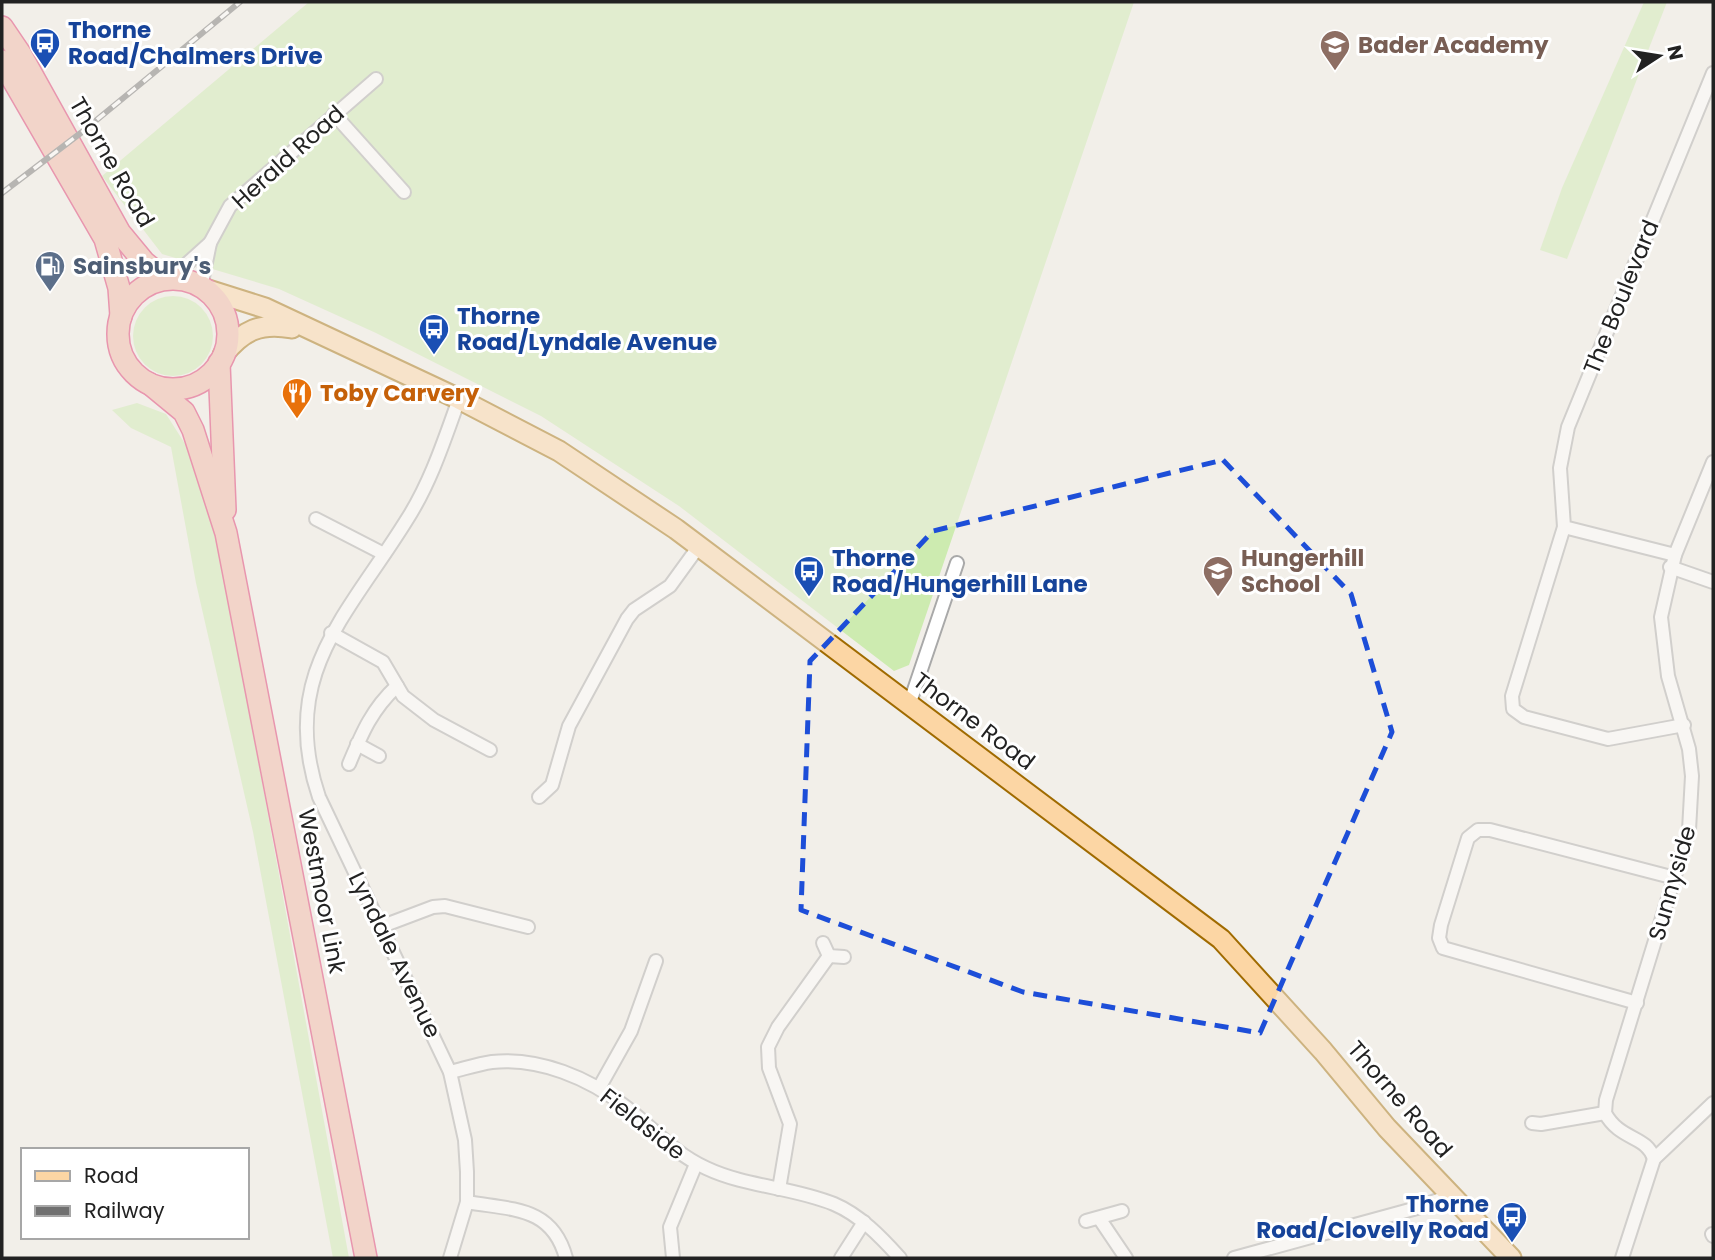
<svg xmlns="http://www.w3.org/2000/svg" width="1715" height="1260" font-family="Poppins,sans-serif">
<rect width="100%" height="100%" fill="#f2efe9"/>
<g fill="#cdebb0">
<polygon points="309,2 1134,2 909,665 894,671 679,506 541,416 376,333 279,289 162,254 102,176"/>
<polygon points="1644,2 1667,2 1567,259 1540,250 1562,188"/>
<circle cx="173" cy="336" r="40"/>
<polygon points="137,403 166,414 189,450 218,541 349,1258 333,1258 253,832 196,583 171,447 131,428 112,410"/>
</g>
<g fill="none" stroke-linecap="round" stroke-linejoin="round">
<g stroke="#a9a9a9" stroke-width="16">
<g id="minor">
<polyline points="334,114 404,192"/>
<polyline points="170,279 210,243"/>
<polyline points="201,287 210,243 230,206 376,79"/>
<polyline points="316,519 384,554"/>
<polyline points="1564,527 1512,696 1513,709 1524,717 1608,739 1684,725"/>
<polyline points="1675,555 1564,527 1560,468 1568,427 1713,73"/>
<polyline points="1670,567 1713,582"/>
<polyline points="331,633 383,662 403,696 434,720 490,750"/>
<polyline points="909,705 957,563"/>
<polyline points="357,744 379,756"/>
<path d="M349,764C362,733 372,709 397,686"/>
<polyline points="539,797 552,785 569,726 627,619 634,610 670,586 699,546"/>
<polyline points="380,927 433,907 445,906 528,927"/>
<polyline points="823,943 829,956 844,957"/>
<polyline points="1637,1003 1443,948 1439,938 1441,925 1468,838 1478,830 1490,830 1675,878"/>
<path d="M450,1072C463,1069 478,1064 492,1062C539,1057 589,1078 626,1107C653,1128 673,1153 706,1168C746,1187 793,1187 834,1204C860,1215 881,1237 900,1258"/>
<polyline points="599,1088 631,1031 656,961"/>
<polyline points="1532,1123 1541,1124 1605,1113"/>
<path d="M1654,1159C1647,1135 1620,1141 1605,1113L1606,1100L1689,830L1692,776L1689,749L1668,676L1661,617L1675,555L1713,462"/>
<polyline points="779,1189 790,1124 769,1068 768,1047 778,1027 829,956"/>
<path d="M467,1202C512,1210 552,1206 566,1258"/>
<polyline points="1099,1218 1126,1258"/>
<polyline points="1086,1221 1122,1211"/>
<polyline points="1712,1234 1713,1236"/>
<path d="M450,1258L467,1202V1172L465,1140L450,1072L319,797C278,676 347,616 406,521C430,484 444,441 459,399"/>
<polyline points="673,1258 670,1227 696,1164"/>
<polyline points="841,1258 864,1222"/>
<polyline points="1234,1258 1417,1208 1443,1198 1449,1193"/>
<polyline points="1622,1258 1654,1159 1713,1103"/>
</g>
</g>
<g stroke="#a06b00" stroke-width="23">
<g id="primary">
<polyline points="205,289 265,308 459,399 559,451 676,529 1221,939 1323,1051 1387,1128 1511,1258"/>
<path d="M223,355C243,330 261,322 292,328"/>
</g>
</g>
<g stroke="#dc2a67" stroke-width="24">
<g id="trunk">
<polyline points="2,27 21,55 120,233 144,262 165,279"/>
<polyline points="2,61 105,239 119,288 121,316"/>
<circle cx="173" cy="334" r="55"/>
<polyline points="219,363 225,510"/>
<polyline points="150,384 184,412 193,430 226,533 366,1258"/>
</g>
</g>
<use href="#minor" stroke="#fff" stroke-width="12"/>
<use href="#primary" stroke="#fcd6a4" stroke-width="19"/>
<use href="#trunk" stroke="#f2b4a3" stroke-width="21"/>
<g stroke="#707070" stroke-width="6">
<polyline id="rail" points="2,193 82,132 240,2"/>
</g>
<use href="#rail" stroke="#fff" stroke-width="3.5" stroke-dasharray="10" stroke-linecap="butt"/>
</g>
<path d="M0 0H1715V1260H0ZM1223,460L1351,594L1392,732L1260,1033L1023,992L801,910L810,661L933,531Z" fill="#f2efe9" fill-opacity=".55" fill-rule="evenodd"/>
<path fill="none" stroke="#1d4ed8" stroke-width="5" stroke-dasharray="14 9" stroke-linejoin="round" d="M1223,460L1351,594L1392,732L1260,1033L1023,992L801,910L810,661L933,531Z"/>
<defs>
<g id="bus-pin" transform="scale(1.575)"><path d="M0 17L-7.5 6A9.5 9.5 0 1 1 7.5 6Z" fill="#1a4fb4" stroke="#fff"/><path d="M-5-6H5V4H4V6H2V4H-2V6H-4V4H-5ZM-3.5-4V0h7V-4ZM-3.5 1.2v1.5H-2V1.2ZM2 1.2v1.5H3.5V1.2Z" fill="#fff"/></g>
<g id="school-pin" transform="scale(1.575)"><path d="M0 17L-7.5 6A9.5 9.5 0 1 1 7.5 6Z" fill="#8d6e63" stroke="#fff"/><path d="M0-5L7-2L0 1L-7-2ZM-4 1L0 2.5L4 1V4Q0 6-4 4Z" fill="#fff"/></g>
<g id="fuel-pin" transform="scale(1.575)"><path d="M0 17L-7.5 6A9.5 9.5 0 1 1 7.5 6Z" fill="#5c6f8a" stroke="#fff"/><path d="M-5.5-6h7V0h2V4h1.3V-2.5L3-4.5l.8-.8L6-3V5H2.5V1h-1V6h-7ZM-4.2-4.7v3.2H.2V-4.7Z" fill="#fff"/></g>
<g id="restaurant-pin" transform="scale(1.575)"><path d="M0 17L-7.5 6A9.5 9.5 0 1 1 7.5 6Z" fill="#e8710a" stroke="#fff"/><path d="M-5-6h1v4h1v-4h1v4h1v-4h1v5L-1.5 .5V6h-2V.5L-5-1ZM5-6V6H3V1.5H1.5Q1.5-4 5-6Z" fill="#fff"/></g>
</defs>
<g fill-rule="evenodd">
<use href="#bus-pin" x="45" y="43"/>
<use href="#school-pin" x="1335" y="45"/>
<use href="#fuel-pin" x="50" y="266"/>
<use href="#bus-pin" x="434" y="329"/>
<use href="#restaurant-pin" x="297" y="393"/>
<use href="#bus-pin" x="809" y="571"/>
<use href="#school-pin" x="1218" y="571"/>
<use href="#bus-pin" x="1512" y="1217"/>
</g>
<g text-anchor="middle" stroke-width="6" stroke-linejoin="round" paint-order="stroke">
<g font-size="23" font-weight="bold" fill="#164399" stroke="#fff" text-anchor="start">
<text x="68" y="38">Thorne<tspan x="68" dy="26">Road/Chalmers Drive</tspan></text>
<text x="457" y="324">Thorne<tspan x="457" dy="26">Road/Lyndale Avenue</tspan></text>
<text x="832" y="566">Thorne<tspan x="832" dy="26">Road/Hungerhill Lane</tspan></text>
<text x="1489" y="1212" text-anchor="end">Thorne<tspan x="1489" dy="26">Road/Clovelly Road</tspan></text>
</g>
<g font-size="23" font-weight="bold" fill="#785e54" stroke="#fff" text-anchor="start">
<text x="1358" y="53">Bader Academy</text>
<text x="1241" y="566">Hungerhill<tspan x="1241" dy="26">School</tspan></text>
</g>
<g font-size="23" fill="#222" stroke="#fff">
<text transform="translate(288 157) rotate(-42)" y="8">Herald Road</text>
<text transform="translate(112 162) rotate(60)" y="8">Thorne Road</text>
<text transform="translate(1621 297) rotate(-68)" y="8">The Boulevard</text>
<text transform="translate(974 721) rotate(37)" y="8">Thorne Road</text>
<text transform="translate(1672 883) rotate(-74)" y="8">Sunnyside</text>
<text transform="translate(322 891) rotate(79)" y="8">Westmoor Link</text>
<text transform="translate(395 955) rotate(64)" y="8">Lyndale Avenue</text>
<text transform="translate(1400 1099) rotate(49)" y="8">Thorne Road</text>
<text transform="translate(643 1124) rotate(38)" y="8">Fieldside</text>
</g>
<g font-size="23" font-weight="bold" fill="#4e5e75" stroke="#fff" text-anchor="start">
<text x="73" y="274">Sainsbury's</text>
</g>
<g font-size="23" font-weight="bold" fill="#c56008" stroke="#fff" text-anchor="start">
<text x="320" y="401">Toby Carvery</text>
</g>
</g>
<rect width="1715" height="1260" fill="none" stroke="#222222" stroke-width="7"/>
<rect x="21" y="1148" width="228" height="91" fill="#ffffff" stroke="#a7a7a7" stroke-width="2"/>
<rect x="35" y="1171" width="35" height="10" fill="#fcd6a4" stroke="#a7a7a7" stroke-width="2"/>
<text x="84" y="1183" font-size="21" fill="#222222">Road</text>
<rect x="35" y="1206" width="35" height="10" fill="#707070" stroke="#a7a7a7" stroke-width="2"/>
<text x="84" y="1218" font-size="21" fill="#222222">Railway</text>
<g transform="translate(1659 56) rotate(78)" stroke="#ffffff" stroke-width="5" paint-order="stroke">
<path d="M0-5L12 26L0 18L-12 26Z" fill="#222222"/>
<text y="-10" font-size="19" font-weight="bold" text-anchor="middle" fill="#222222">N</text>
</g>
</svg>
